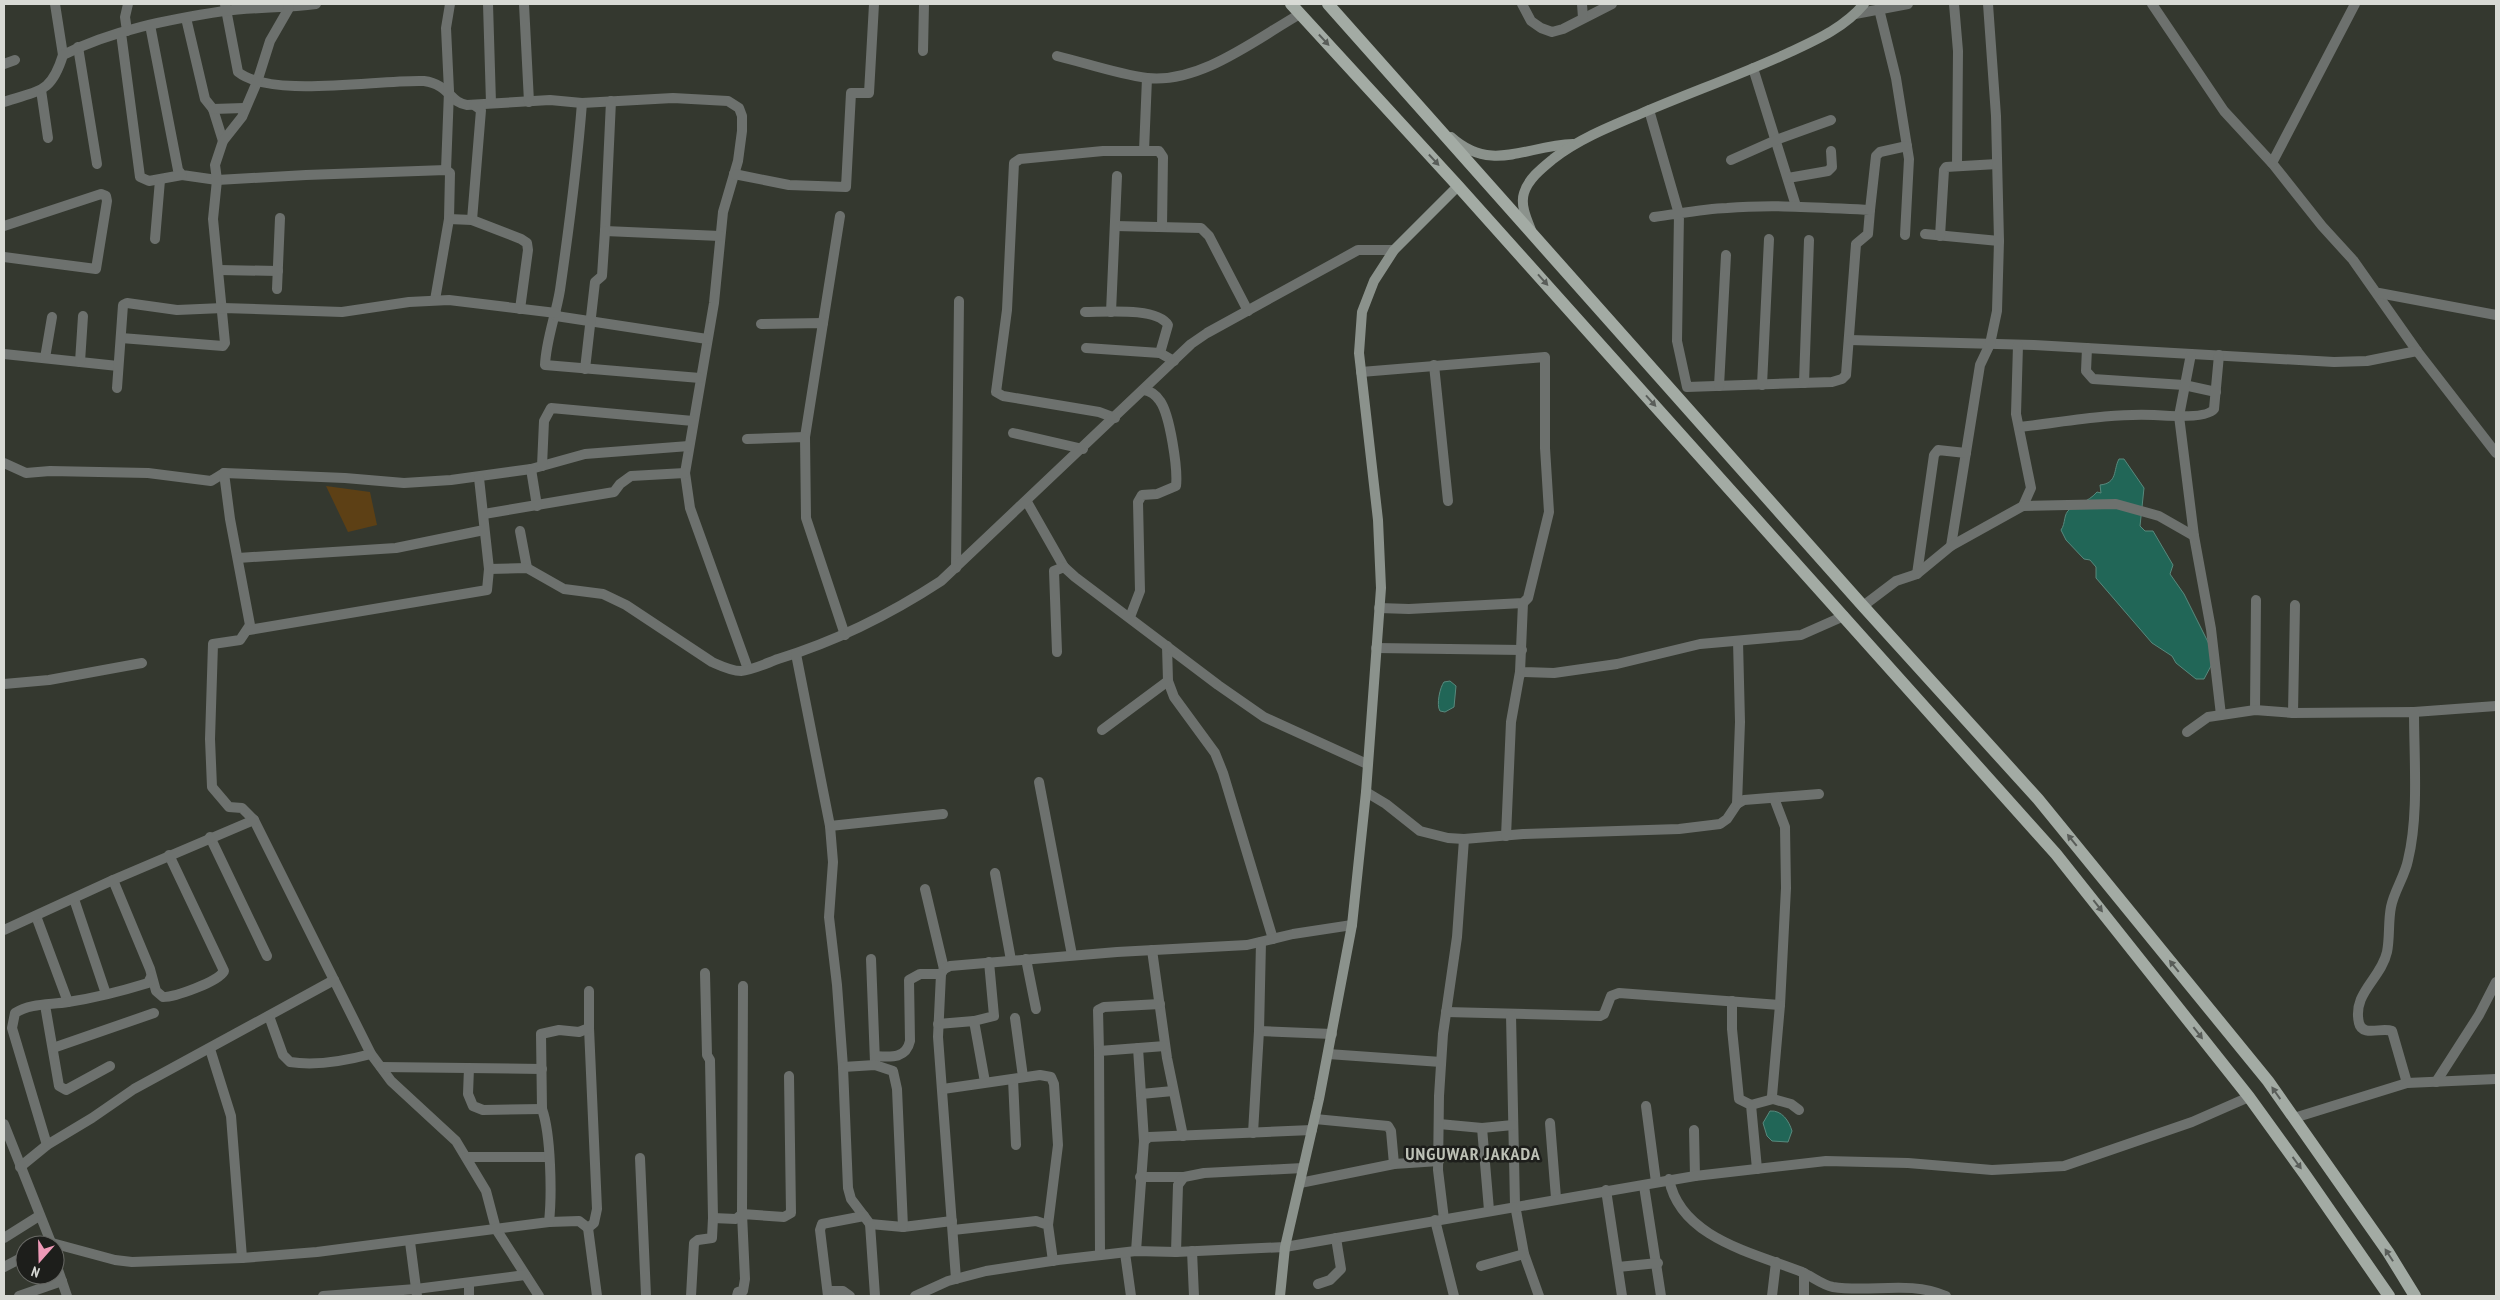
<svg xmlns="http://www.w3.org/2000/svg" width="2500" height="1300" font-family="'PT Sans Narrow',sans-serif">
<rect width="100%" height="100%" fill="#34382f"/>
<polygon fill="#5d4015" points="326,486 370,492 377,525 348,532"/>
<g fill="#216657" stroke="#58897d">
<path d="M2119,459H2124L2144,488L2140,526L2145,531H2153L2173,565L2170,574L2184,594L2209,644L2212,664L2204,679H2196L2176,663L2172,656L2152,643L2096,578V567L2090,560L2084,559L2066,540L2061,530C2066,523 2063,514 2070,509C2080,501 2086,504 2097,492L2101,493L2100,485C2118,483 2113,470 2119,459Z"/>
<path d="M1450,681L1456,686L1454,707L1445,712L1440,711C1436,705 1440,687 1444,682Z"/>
<path d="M1770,1111C1782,1110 1789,1121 1792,1131L1788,1142L1772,1141L1767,1136L1763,1123Z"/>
</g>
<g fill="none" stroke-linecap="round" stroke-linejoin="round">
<g stroke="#6d716e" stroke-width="10">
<polyline points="55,4 63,55"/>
<path d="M225,4L238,72C271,99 380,79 424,81C449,84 450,103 467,105L550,100L582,103L673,98L728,101L739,108L742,116V131L738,161L723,212L714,303L685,473L690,508L748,669"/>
<polyline points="488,4 491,103"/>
<polyline points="524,4 529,102"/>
<polyline points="1522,4 1531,21 1541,28 1552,32 1563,29 1612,4"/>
<polyline points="1582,4 1583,18"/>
<polyline points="1954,4 1958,51 1957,165"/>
<polyline points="2152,4 2224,111 2272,163 2322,226 2353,260 2417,351 2496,453"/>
<polyline points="1879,9 1896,78 1909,159 1905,235"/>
<polyline points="1855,14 1908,4"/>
<polyline points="186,18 205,99 213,109 223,141"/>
<polyline points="150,25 178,170 182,175 217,180 306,175 446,170 450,173 449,219 435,300"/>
<polyline points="127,31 125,17 128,4"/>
<polyline points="121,33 140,177 149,181 182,175"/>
<polyline points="78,47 97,164"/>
<polyline points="923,51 924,4"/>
<path d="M1057,56C1086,63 1117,74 1147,78C1200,84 1256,39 1300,14"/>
<polyline points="4,64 15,60"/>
<polyline points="1753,68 1796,206"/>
<polyline points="41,90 48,138"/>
<polyline points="611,101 605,231 720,236"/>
<path d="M4,102C39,90 51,94 63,55C112,30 171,19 224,11C255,7 285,8 316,4"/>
<path d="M582,103C577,166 569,228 560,290C556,315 546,340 545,365L700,378"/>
<polyline points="213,109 244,108"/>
<path d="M1649,110L1679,214L1677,341L1687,387L1832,382L1842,379L1846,375L1856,244L1868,234L1870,210C1822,208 1775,204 1727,208C1702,209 1678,214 1654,217"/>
<polyline points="1144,151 1147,78"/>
<polyline points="1731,160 1776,140 1831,120"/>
<polyline points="2272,163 2355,4"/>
<polyline points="446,170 449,91 446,28 450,4"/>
<polyline points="734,174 789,185 846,187 851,93 869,93 874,4"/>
<polyline points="1788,178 1828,171 1832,167 1831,151"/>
<polyline points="1870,210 1876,156 1880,152 1907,146"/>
<polyline points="449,219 472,220 521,239 527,243 528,250 520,309"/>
<polyline points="472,220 481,110 474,105"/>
<polyline points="4,226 101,194 106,196 107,201 96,269 4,257"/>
<polyline points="1115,226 1201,228 1209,236 1248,311"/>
<polyline points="1925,234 1999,241"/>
<polyline points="1940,236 1944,170 1946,167 1997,164"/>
<polyline points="155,239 160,180"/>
<polyline points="219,270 278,271"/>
<polyline points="277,289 280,218"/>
<polyline points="2379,293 2496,315"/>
<path d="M1085,312C1105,312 1157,307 1168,325L1160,353"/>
<polyline points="1111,312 1117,176"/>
<polyline points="556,316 707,339"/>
<polyline points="823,323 840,216"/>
<polyline points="761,324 823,323 805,437"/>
<polyline points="121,338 223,346 225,343 213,219 217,180 215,165 223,141 242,117 257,82 270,41 289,8 288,4"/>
<polyline points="1849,340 2034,345 2334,362 2367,361 2417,351"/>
<polyline points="2018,345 2016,414 2031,488 2023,506"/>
<polyline points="1086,348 1160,353 1174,361"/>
<polyline points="2087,348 2086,371 2093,379 2184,385 2216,392"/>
<polyline points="4,354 118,366"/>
<polyline points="2191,354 2179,416 2194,536 2211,629 2221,715"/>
<polyline points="45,358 52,317"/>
<polyline points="80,362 83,316"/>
<polyline points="1434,365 1448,501"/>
<polyline points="585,369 595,282 602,276 605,231"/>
<polyline points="1361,372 1545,357 1545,448 1549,512 1528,598 1523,603 1409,609 1379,608"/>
<polyline points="1804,383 1809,240"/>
<polyline points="1762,385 1769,239"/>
<polyline points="1719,386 1726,255"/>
<polyline points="117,388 123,305 127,303 177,310 223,308 342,312 409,302 449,300 556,313"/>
<polyline points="1115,418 1099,412 1003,396 996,392 1007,310 1014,163 1020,159 1103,151 1159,151 1163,157 1162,227"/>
<path d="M2019,427C2064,422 2110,413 2154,415C2167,416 2207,419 2214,409L2219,355"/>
<polyline points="1013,433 1083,449"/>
<polyline points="747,439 805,437 806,518 845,635"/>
<polyline points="4,463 26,473 50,471 148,473 211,481 224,473 345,478 404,483 451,480 531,469 585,454 689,446"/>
<polyline points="542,466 544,421 551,408 693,421"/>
<polyline points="531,469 537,506"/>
<polyline points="224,473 230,519 250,625 240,640 213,644 210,739 212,787 229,807 242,808 254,820 371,1054 391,1081 456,1141 486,1191 496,1229 539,1296"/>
<polyline points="1027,502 1064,567"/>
<polyline points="484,514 614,492 620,484 631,476 685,473"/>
<polyline points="520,531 527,568"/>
<polyline points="1951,546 1980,365 1990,344 1997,311 1999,241 1996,116 1988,4"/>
<polyline points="238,558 396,548 484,530"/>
<polyline points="956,568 959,301"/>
<path d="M489,569L527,568L564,589L603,594L626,605L712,662C721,666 731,671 741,671C753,670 767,663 778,659C837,641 889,615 941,581L1191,344L1207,333L1358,250H1394"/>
<polyline points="1917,574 1934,455 1938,450 1966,453"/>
<polyline points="1523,603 1520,672 1554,673 1617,664 1700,644 1801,635 1844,616"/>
<polyline points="1863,606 1896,581 1917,574 1951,546 2023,506 2116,504 2159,516 2194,536"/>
<path d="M1130,617L1140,591L1138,502L1142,495L1157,494L1176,486C1178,469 1170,415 1160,401C1156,395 1151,391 1144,390"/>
<polyline points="249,630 487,590 489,569 479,478"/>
<polyline points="1167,646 1168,681 1174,697 1215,753 1223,773 1273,939"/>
<polyline points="1376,648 1522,650"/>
<polyline points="1057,652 1054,571 1064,567 1075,577 1218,685 1264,717 1367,764"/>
<polyline points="796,654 830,826 833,862 829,917 837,985 843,1067 848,1188 851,1199 870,1224 903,1227 952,1221"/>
<polyline points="4,684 49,680 142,663"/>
<polyline points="2255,710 2256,600"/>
<polyline points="2414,712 2496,706"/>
<polyline points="2293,713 2295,605"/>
<polyline points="1102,730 1168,681"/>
<path d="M2187,732L2208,717L2255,710L2293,713L2414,712C2414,759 2419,815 2408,860C2405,876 2394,891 2391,907C2388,922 2390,937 2387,952C2381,979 2352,993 2359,1023C2362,1037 2382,1027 2392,1031L2407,1083"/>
<polyline points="1039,782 1072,955"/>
<polyline points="1366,792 1386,804 1420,831 1448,838 1464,839 1523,834 1679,829 1720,824 1727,819 1737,804 1744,800 1819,794"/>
<polyline points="1774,798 1785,827 1786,888 1780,1005 1772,1096 1773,1099 1791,1104 1799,1110"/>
<polyline points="1737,804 1740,722 1738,641"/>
<polyline points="830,826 943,814"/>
<polyline points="1506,836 1511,722 1520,672"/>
<polyline points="210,837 267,956"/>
<polyline points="995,873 1011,960"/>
<path d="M113,880L150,969L156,991L163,997C175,997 218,982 224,971L169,855"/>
<polyline points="925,889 944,969 941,974 938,1037 956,1279"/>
<polyline points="74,899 106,994"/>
<polyline points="36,916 68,1002"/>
<polyline points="4,930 113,880 254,820"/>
<polyline points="1152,950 1167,1058 1183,1136"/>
<polyline points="871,959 875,1062"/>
<polyline points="1026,959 1036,1009"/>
<polyline points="944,969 950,966 1117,952 1247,945 1293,934 1352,925"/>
<polyline points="1732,1001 1732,1029 1739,1099 1751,1105 1757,1169"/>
<polyline points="45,1005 59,1086 66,1090 110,1066"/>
<polyline points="1446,1012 1600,1016 1604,1014 1611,996 1619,993 1780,1005"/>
<polyline points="1511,1015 1515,1205 1524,1254 1539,1296"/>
<path d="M269,1016L283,1055L290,1062C316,1066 345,1061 371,1054"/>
<polyline points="1015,1018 1023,1077"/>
<polyline points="974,1021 994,1016 989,962"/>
<polyline points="938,1024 974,1021 985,1082"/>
<polyline points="589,1028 597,1209 594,1223 588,1228 597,1296"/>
<polyline points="1259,1031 1332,1034"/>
<polyline points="53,1048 154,1013"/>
<polyline points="210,1049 231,1116 242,1258"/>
<polyline points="1099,1051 1098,1010 1104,1007 1160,1004"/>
<polyline points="1328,1054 1441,1062"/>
<path d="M875,1056C891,1057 906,1059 910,1041L909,980L920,974H941"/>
<polyline points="381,1067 542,1069"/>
<polyline points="843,1067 875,1065 893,1071 897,1089 903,1227"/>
<polyline points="469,1068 468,1094 473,1106 483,1110 542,1109"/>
<polyline points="1013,1079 1016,1145"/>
<polyline points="2436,1082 2479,1015 2496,982"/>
<polyline points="943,1089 1040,1075 1051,1077 1054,1084 1058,1145 1048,1225"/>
<polyline points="1141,1094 1173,1091"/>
<polyline points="1751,1105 1773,1099"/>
<polyline points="1646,1106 1656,1182"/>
<polyline points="2294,1118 2407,1083 2496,1079"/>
<polyline points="1315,1119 1388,1126 1391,1131 1394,1164"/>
<polyline points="1550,1123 1556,1198"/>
<polyline points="4,1124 52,1245"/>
<polyline points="1439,1124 1482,1128 1513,1125"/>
<polyline points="1482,1128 1489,1210"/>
<polyline points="1694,1130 1695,1176"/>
<polyline points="1253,1133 1259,1031 1261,942"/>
<polyline points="1144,1141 1149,1137 1312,1130"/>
<path d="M47,1145L12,1028L15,1013C31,1003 50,1005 68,1002C95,998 122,991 148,983L151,977"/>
<polyline points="467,1157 548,1157"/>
<polyline points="640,1158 646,1296"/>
<polyline points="20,1167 47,1145 92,1118 134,1089 334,980"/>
<polyline points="1140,1177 1184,1177"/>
<path d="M1669,1179C1680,1238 1754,1253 1802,1272C1813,1277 1822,1285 1833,1287C1871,1293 1909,1280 1946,1296"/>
<polyline points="1300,1183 1394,1164 1439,1161"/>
<polyline points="1644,1186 1661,1296"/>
<polyline points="1606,1190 1622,1296"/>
<polyline points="713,1218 736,1219 742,1214 743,986"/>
<polyline points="1444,1219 1438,1170 1439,1096 1443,1034 1457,937 1464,839"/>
<polyline points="1435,1220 1454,1296"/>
<polyline points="549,1222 579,1221 588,1228"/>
<polyline points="870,1224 875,1296"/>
<polyline points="953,1230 1036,1221 1048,1225 1053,1261"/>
<polyline points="4,1238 39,1216"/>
<polyline points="410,1242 417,1296"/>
<path d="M47,1245L52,1243L115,1260L132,1262L242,1258L317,1252L549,1222C552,1195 551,1134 542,1109L541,1034L559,1030L579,1032L589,1028V991"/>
<polyline points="1136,1251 1144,1141 1138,1048"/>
<polyline points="1192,1251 1194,1296"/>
<polyline points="1176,1252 1178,1185 1184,1177 1204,1173 1303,1168"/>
<polyline points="1125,1253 1131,1296"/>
<polyline points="1100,1255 1099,1051 1165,1046"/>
<polyline points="55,1261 67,1296"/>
<polyline points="1481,1266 1524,1254"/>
<polyline points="4,1267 25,1256"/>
<polyline points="1618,1267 1658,1263"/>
<polyline points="469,1283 469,1296"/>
<polyline points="1318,1284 1330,1280 1341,1269 1336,1238"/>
<polyline points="828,1291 843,1291 850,1296"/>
<polyline points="19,1296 62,1281"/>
<polyline points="323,1296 416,1289 525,1275"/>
<polyline points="691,1296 694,1243 698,1240 712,1238 713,1218 710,1060 707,1055 705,973"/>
<polyline points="737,1296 738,1292 743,1291 745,1279 742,1214 784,1217 791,1213 789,1076"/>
<polyline points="828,1296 820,1230 822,1224 864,1216"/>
<polyline points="915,1296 948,1281 986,1271 1058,1260 1136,1251 1176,1252 1285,1247 1695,1176 1826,1161 1908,1163 1992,1170 2064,1166 2192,1122 2249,1097"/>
<polyline points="1772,1296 1776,1262"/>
<polyline points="1804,1296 1804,1273"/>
</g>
<g stroke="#8b928c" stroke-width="10">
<path d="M1451,137C1492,174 1527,145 1573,144"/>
<path d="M1531,230C1527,220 1520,205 1524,193C1528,179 1542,168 1553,159C1579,139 1609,127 1640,114C1689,93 1740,75 1788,53C1816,40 1844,28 1864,4"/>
<polyline points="1280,1296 1285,1247 1319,1099 1352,925 1366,792 1381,588 1378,520 1359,353 1362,312 1374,281 1394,250 1458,186"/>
</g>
<g stroke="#a3aba4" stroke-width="12">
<polyline points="1291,4 1458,186 2056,854 2249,1097 2306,1176 2389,1296"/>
<polyline points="1328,4 1863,606 2038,799 2268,1081 2388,1252 2415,1296"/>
</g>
</g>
<defs><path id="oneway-solid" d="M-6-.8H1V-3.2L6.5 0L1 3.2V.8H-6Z" transform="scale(1.25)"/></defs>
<g fill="#595d59">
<use href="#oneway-solid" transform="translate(1324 40) rotate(47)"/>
<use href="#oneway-solid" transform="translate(1434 160) rotate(47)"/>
<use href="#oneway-solid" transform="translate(1543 280) rotate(48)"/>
<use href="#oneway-solid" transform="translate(1651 401) rotate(48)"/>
<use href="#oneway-solid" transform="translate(2072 840) rotate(-129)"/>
<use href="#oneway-solid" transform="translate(2098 906) rotate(52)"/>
<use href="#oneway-solid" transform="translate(2174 966) rotate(-129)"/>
<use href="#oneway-solid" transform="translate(2198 1033) rotate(52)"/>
<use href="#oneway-solid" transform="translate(2276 1093) rotate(-125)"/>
<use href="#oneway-solid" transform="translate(2297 1163) rotate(54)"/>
<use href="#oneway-solid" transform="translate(2389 1255) rotate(-123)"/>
</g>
<g text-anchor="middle" stroke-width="5" stroke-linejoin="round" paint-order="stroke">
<g font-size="18" font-weight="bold" letter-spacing="1" fill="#bdc1b6" stroke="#1d1e1b">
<text x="1473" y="1160">UNGUWAR JAKADA</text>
</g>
</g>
<rect width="2500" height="1300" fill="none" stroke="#d8dad5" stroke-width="10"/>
<g transform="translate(40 1260) rotate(200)"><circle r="24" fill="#1d1e1b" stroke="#686965"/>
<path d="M0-4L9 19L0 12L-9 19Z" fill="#ef9ab8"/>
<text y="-8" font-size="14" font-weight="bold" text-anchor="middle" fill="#d8dad5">N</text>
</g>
</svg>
